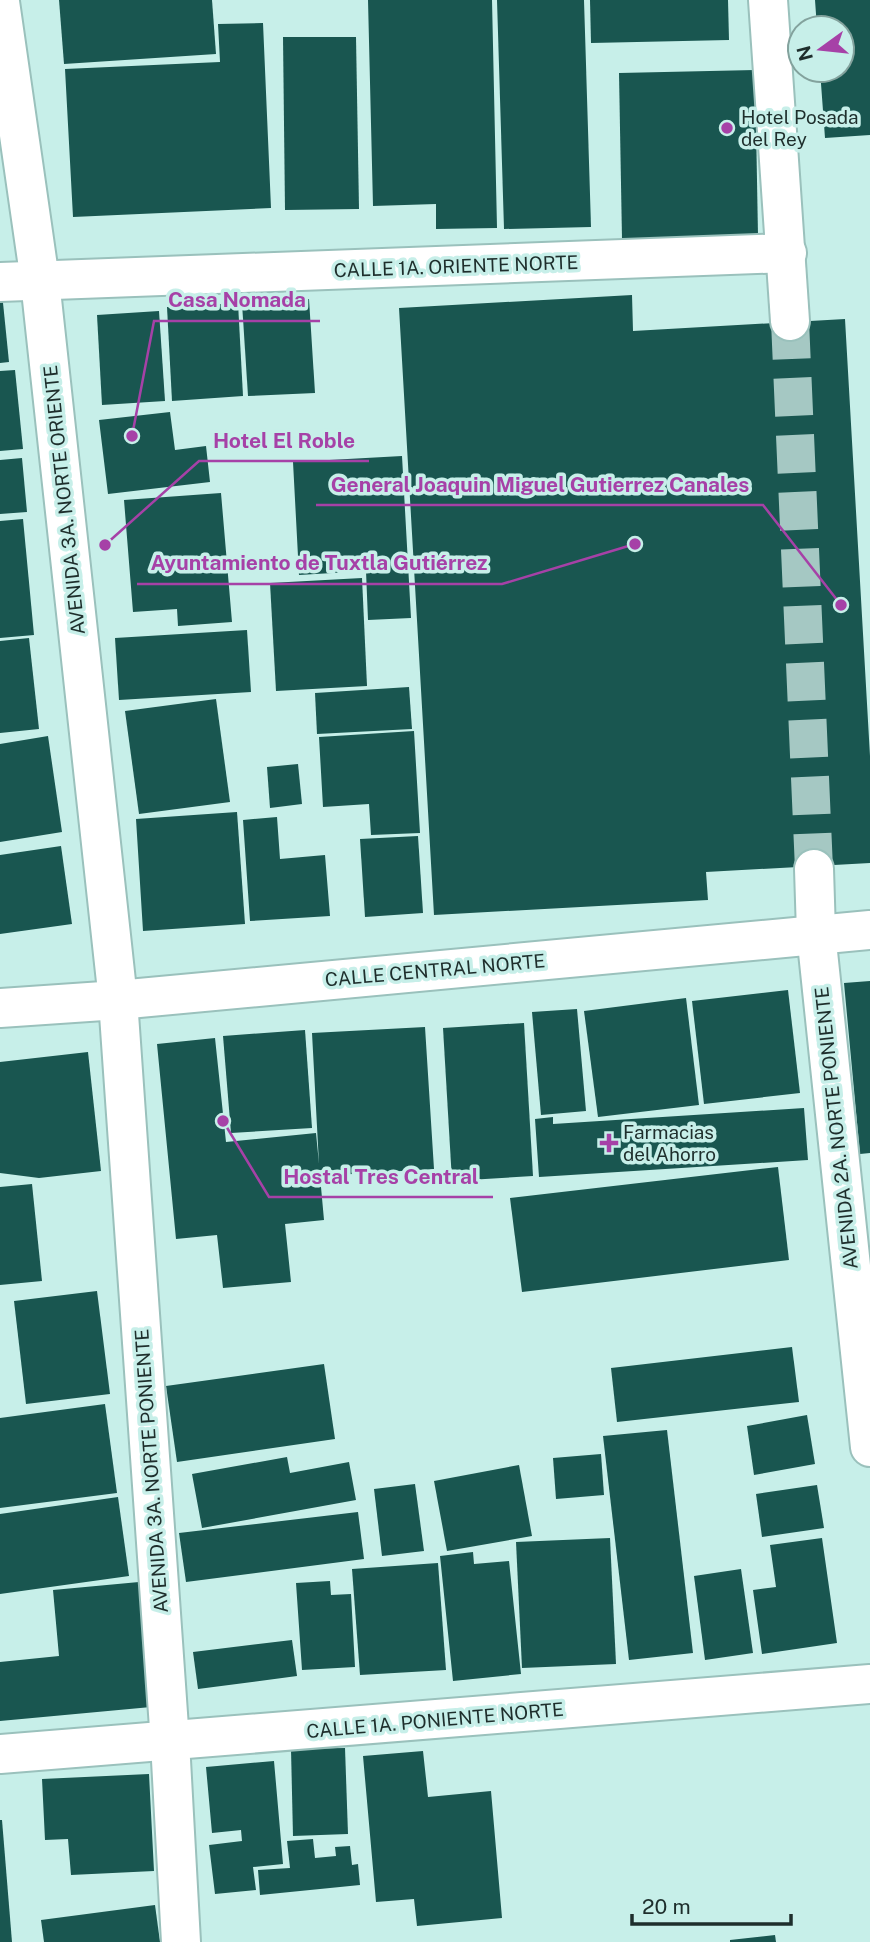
<svg xmlns="http://www.w3.org/2000/svg" width="870" height="1942" font-family="'Public Sans',sans-serif">
<rect width="100%" height="100%" fill="#c7efe9"/>
<g fill="#195650">
<polygon points="59,0 212,0 216,54 64,64"/>
<polygon points="368,0 492,0 497,228 436,229 436,204 373,206"/>
<polygon points="497,0 584,0 591,227 504,229"/>
<polygon points="590,0 728,0 729,40 591,43"/>
<polygon points="815,0 870,0 870,135 825,138 820,70 842,70 842,28 817,28"/>
<polygon points="263,23 271,208 73,217 65,69 220,62 218,24"/>
<polygon points="283,37 356,37 359,209 285,210"/>
<polygon points="755,70 758,236 622,239 619,73"/>
<polygon points="0,293 2,293 9,362 0,363"/>
<polygon points="632,295 633,331 845,319 870,756 870,863 706,872 708,900 434,915 399,308"/>
<polygon points="309,299 315,393 248,396 242,303"/>
<polygon points="238,303 243,396 172,401 167,307"/>
<polygon points="159,311 165,401 102,405 97,315"/>
<polygon points="15,370 23,449 0,451 0,371"/>
<polygon points="170,412 175,450 206,446 210,482 108,494 99,420"/>
<polygon points="402,456 411,618 368,620 366,571 299,575 293,462"/>
<polygon points="22,458 27,512 0,514 0,460"/>
<polygon points="221,493 232,622 178,626 177,609 133,612 124,500"/>
<polygon points="23,519 34,635 0,638 0,521"/>
<polygon points="362,578 367,686 276,691 270,583"/>
<polygon points="247,630 251,692 119,700 115,638"/>
<polygon points="29,638 39,729 0,733 0,641"/>
<polygon points="409,687 412,729 317,734 315,693"/>
<polygon points="216,699 230,802 139,814 125,711"/>
<polygon points="414,731 420,833 371,835 369,804 323,807 319,737"/>
<polygon points="48,736 62,832 0,842 0,744"/>
<polygon points="298,764 302,804 270,808 267,767"/>
<polygon points="237,812 245,924 143,931 136,819"/>
<polygon points="277,817 280,859 325,855 330,916 250,921 243,820"/>
<polygon points="418,836 423,913 365,917 360,839"/>
<polygon points="61,846 72,924 0,934 0,855"/>
<polygon points="870,981 870,1153 860,1154 844,983"/>
<polygon points="788,990 800,1093 704,1104 692,1001"/>
<polygon points="686,998 699,1105 598,1117 584,1011"/>
<polygon points="577,1009 586,1111 541,1115 532,1012"/>
<polygon points="524,1023 533,1176 452,1181 443,1028"/>
<polygon points="425,1027 434,1169 320,1176 324,1220 285,1224 291,1282 223,1288 217,1235 176,1239 157,1044 215,1038 226,1142 316,1133 319,1164 312,1033"/>
<polygon points="305,1030 312,1128 231,1133 223,1036"/>
<polygon points="88,1052 101,1171 39,1178 0,1173 0,1062"/>
<polygon points="804,1108 808,1160 539,1177 535,1119 553,1117 553,1124"/>
<polygon points="778,1167 789,1260 522,1292 510,1198"/>
<polygon points="32,1184 42,1281 0,1285 0,1187"/>
<polygon points="97,1291 110,1394 26,1404 14,1301"/>
<polygon points="792,1347 799,1402 617,1422 611,1368"/>
<polygon points="324,1364 335,1439 177,1462 166,1386"/>
<polygon points="105,1404 117,1493 0,1508 0,1418"/>
<polygon points="807,1415 815,1464 754,1475 747,1426"/>
<polygon points="667,1430 693,1653 629,1660 603,1436"/>
<polygon points="601,1454 604,1495 556,1499 553,1458"/>
<polygon points="287,1457 290,1473 349,1462 356,1500 202,1528 192,1474"/>
<polygon points="519,1465 532,1536 447,1551 434,1481"/>
<polygon points="415,1484 424,1551 382,1556 374,1489"/>
<polygon points="817,1485 824,1528 762,1537 756,1494"/>
<polygon points="118,1497 129,1576 0,1594 0,1514"/>
<polygon points="358,1512 364,1559 186,1582 179,1533"/>
<polygon points="610,1538 616,1664 522,1668 516,1542"/>
<polygon points="822,1538 837,1643 762,1654 753,1590 776,1587 770,1545"/>
<polygon points="473,1552 474,1564 509,1561 521,1674 453,1681 440,1556"/>
<polygon points="438,1563 446,1670 360,1675 352,1569"/>
<polygon points="741,1569 753,1653 705,1660 694,1576"/>
<polygon points="330,1581 331,1595 351,1594 355,1667 302,1670 296,1583"/>
<polygon points="139,1582 151,1707 0,1721 0,1662 59,1656 53,1590"/>
<polygon points="292,1640 297,1676 198,1689 193,1652"/>
<polygon points="345,1748 348,1834 293,1836 291,1749"/>
<polygon points="423,1751 428,1797 491,1791 502,1918 417,1926 414,1899 376,1902 363,1756"/>
<polygon points="274,1761 283,1864 253,1867 256,1890 215,1894 209,1845 242,1841 241,1830 212,1833 206,1767"/>
<polygon points="149,1774 154,1871 71,1875 68,1839 45,1840 42,1779"/>
<polygon points="0,1820 2,1820 12,1942 0,1942"/>
<polygon points="313,1839 315,1858 336,1856 335,1847 350,1846 352,1865 358,1864 360,1885 260,1895 258,1870 290,1868 287,1841"/>
<polygon points="155,1905 160,1942 44,1942 41,1920"/>
<polygon points="775,1935 776,1942 730,1942 730,1940"/>
</g>
<g fill="none" stroke-linecap="round" stroke-linejoin="round">
<polyline stroke="#a5c8c3" stroke-width="38" stroke-dasharray="38 19" stroke-linecap="butt" points="790,321 814,869"/>
<g stroke="#9ac1bc" stroke-width="42">
<g id="street">
<polyline points="768,0 790,321"/>
<polyline points="0,2 40,281 118,1000 170,1742 181,1942"/>
<polyline points="0,282 787,253"/>
<polyline points="814,869 816,933 870,1447"/>
</g>
</g>
<g stroke="#9ac1bc" stroke-width="42">
<g id="secondary">
<polyline points="0,1008 118,1000 870,930"/>
<polyline points="0,1754 870,1684"/>
</g>
</g>
<use href="#street" stroke="#fff" stroke-width="38"/>
<use href="#secondary" stroke="#fff" stroke-width="38"/>
</g>
<g fill="#a641a7" stroke="#c7efe9" stroke-width="2.5">
<circle cx="727" cy="128" r="7"/>
<path d="M605.5 1132.5h7v7h7v7h-7v7h-7v-7h-7v-7h7z"/>
</g>
<g text-anchor="middle" stroke-width="7" stroke-linejoin="round" paint-order="stroke">
<g font-size="19" fill="#1e2e2c" stroke="#c7efe9" text-anchor="start">
<text x="741" y="124">Hotel Posada<tspan x="741" dy="22">del Rey</tspan></text>
<text x="623" y="1139">Farmacias<tspan x="623" dy="22">del Ahorro</tspan></text>
</g>
<g font-size="19" fill="#1e2e2c" stroke="#c7efe9">
<text transform="translate(456 266) rotate(-2)" y="7">CALLE 1A. ORIENTE NORTE</text>
<text transform="translate(64 500) rotate(-96)" y="7">AVENIDA 3A. NORTE ORIENTE</text>
<text transform="translate(435 970) rotate(-5)" y="7">CALLE CENTRAL NORTE</text>
<text transform="translate(836 1128) rotate(-96)" y="7">AVENIDA 2A. NORTE PONIENTE</text>
<text transform="translate(151 1471) rotate(-94)" y="7">AVENIDA 3A. NORTE PONIENTE</text>
<text transform="translate(435 1720) rotate(-5)" y="7">CALLE 1A. PONIENTE NORTE</text>
</g>
</g>
<path fill="none" stroke="#a641a7" stroke-width="2.5" d="M132 436L154 321H320M105 545L199 461H369M841 605L763 505H316M635 544L502 584H137M223 1121L269 1197H493"/>
<g fill="#a641a7" stroke="#c7efe9" stroke-width="2.5">
<circle cx="132" cy="436" r="7"/>
<circle cx="105" cy="545" r="7"/>
<circle cx="841" cy="605" r="7"/>
<circle cx="635" cy="544" r="7"/>
<circle cx="223" cy="1121" r="7"/>
</g>
<g font-size="21" text-anchor="middle" font-weight="bold" fill="#a641a7" stroke="#c7efe9" stroke-width="7" stroke-linejoin="round" paint-order="stroke">
<text x="237" y="307">Casa Nomada</text>
<text x="284" y="448">Hotel El Roble</text>
<text x="540" y="492">General Joaquin Miguel Gutierrez Canales</text>
<text x="319" y="570">Ayuntamiento de Tuxtla Gutiérrez</text>
<text x="381" y="1184">Hostal Tres Central</text>
</g>
<g transform="translate(821 49) rotate(255)"><circle r="33" fill="#c7efe9" stroke="#83a29d" stroke-width="2"/>
<path d="M0-5L12 26L0 18L-12 26Z" fill="#a641a7"/>
<text y="-10" font-size="19" font-weight="bold" text-anchor="middle" fill="#1e2e2c">N</text>
</g>
<path d="M632 1914v10h159v-10" fill="none" stroke="#1e2e2c" stroke-width="3.5"/>
<text x="642" y="1914" font-size="21" fill="#1e2e2c" stroke="#c7efe9" stroke-width="5" paint-order="stroke">20 m</text>
</svg>
